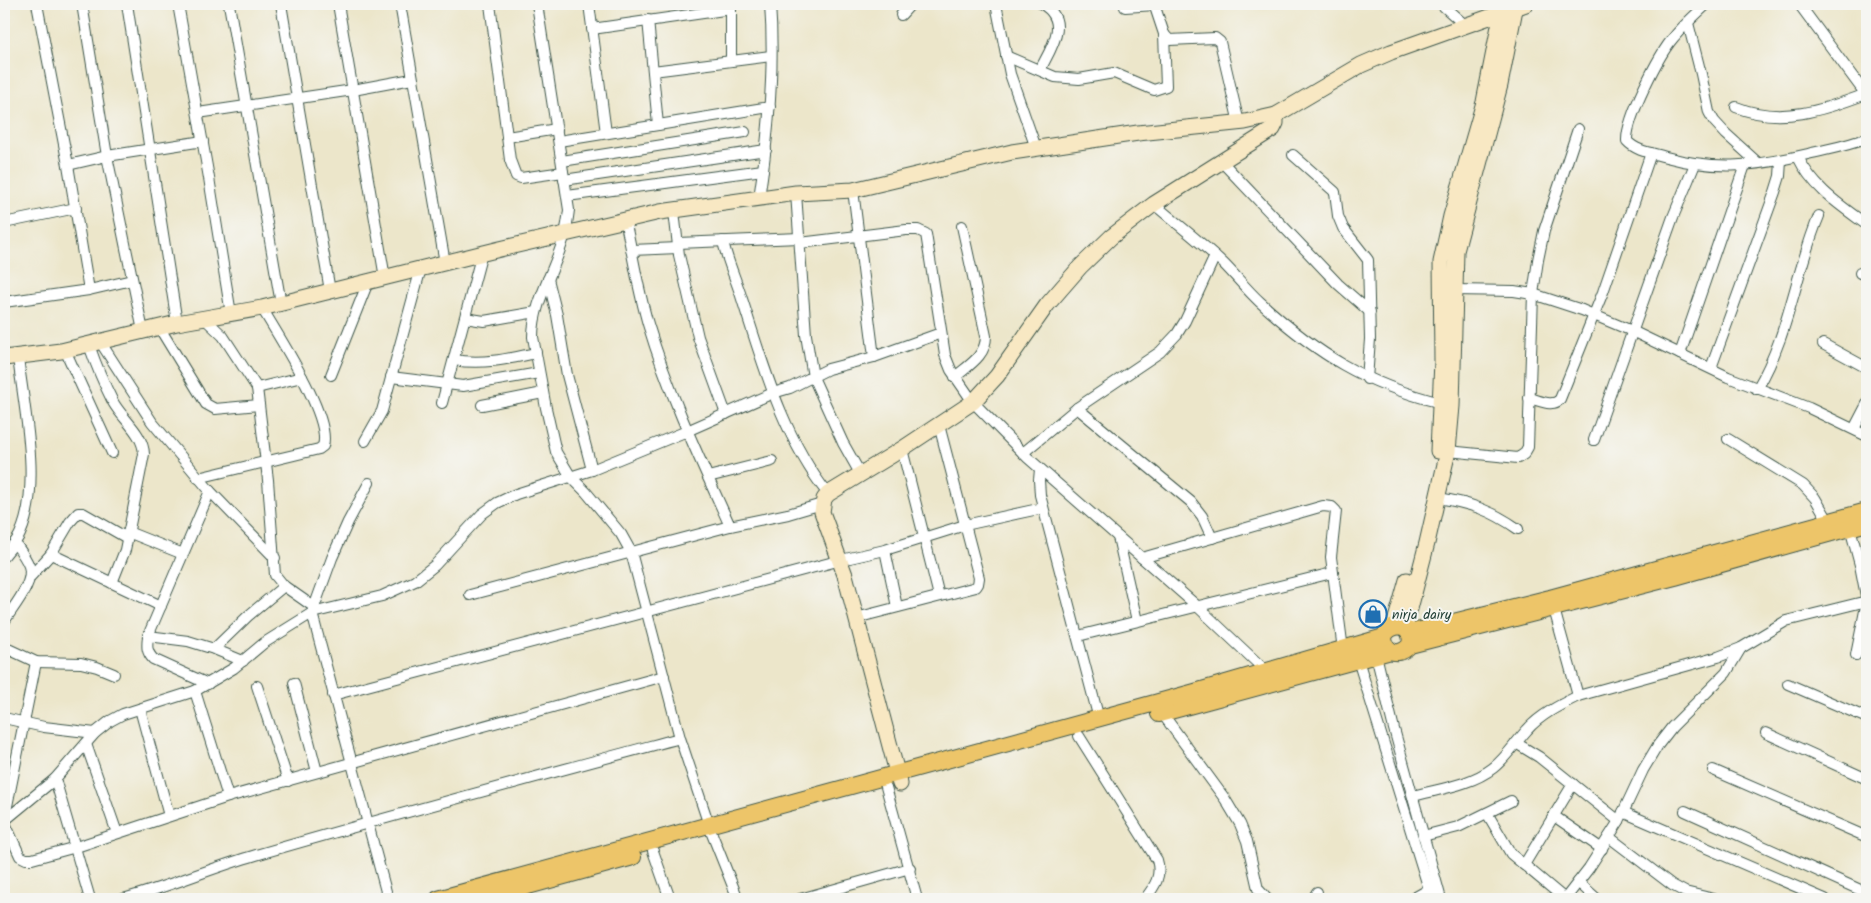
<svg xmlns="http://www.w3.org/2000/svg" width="1871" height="903" font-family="Kalam,sans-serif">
<rect width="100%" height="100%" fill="#f6f6f2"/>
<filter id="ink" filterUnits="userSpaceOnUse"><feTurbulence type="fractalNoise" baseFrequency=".02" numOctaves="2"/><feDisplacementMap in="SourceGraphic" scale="10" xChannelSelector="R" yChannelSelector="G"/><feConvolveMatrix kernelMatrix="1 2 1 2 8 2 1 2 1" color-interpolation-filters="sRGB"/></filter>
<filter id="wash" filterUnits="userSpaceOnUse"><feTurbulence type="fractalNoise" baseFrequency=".0096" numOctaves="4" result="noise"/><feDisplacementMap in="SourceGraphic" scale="20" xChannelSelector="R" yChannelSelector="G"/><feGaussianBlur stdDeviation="1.12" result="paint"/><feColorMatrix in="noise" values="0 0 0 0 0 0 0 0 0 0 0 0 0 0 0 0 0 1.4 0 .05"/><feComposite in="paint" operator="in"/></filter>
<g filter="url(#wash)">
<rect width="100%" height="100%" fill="#ece6ca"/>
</g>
<g filter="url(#ink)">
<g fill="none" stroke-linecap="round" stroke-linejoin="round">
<g stroke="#3e564a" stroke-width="12">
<g id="street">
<polyline points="37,4 68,165 89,290 132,280"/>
<polyline points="82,4 107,156 143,331"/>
<polyline points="127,4 177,323"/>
<polyline points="178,4 209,178 231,314"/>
<polyline points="229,4 281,304"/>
<polyline points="281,4 330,291"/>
<polyline points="338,4 385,278"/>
<polyline points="400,4 445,263"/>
<polyline points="490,4 510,160 516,176 521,178 563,172"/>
<path d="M537,4L569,210C568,218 567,226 565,233C557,268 533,300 533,337L546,408L556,452L571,477L586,492L621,534L631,552L680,738L712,834L738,899"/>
<polyline points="589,4 606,133"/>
<polyline points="996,4 1010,74 1036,148"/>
<polyline points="1125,4 1125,7 1155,5"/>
<polyline points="1441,4 1466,26"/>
<path d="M1707,4C1696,14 1684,25 1674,37C1659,54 1626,119 1627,141C1637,152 1653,153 1666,157C1717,171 1757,166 1808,154C1828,149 1848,146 1867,138"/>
<polyline points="1799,4 1867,96"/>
<polyline points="901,15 911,4"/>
<polyline points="648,20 658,125"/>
<polyline points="1688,23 1701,74 1709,112 1714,121 1726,134 1758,163"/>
<polyline points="592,29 731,9"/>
<polyline points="1164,34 1169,40 1215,38 1220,42 1239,123"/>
<polyline points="1006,56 1055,77 1079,79 1114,73 1154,90 1166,86 1164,34 1154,4"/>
<polyline points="731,61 731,4"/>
<path d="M1040,70C1051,48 1071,21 1042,4"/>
<polyline points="653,71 771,56"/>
<path d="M1736,107C1780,125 1824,110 1866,94"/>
<polyline points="198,113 353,90 412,79"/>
<polyline points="507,137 557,129"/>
<polyline points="559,141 770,107"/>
<polyline points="1293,155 1335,192 1338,216 1343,228 1368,260 1370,339 1367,379"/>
<path d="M1798,157C1813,188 1840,205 1867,225"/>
<polyline points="562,161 745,132"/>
<polyline points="1222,162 1338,284 1370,312"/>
<polyline points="68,165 107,156 203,141"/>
<polyline points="564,180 766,150"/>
<polyline points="853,190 874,357"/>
<polyline points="796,193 806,335 813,377 843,443 861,475"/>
<polyline points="567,196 763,170"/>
<path d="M759,198C769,133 775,69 770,4"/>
<path d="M1154,204C1177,224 1201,242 1223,263C1236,276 1247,290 1260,302C1317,354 1365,384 1441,403"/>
<polyline points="674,211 679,255 698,337 726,414"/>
<path d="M625,220C633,255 638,290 648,324C669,394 700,460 730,526"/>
<polyline points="4,223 76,208"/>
<path d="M723,241C727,261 736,279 742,299C764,367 783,437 828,494"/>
<polyline points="678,243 800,238"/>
<polyline points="800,243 906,230 918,230 926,234 945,355 951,370 973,402 1028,458 1197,606 1268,673"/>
<polyline points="632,250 678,248"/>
<polyline points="1860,273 1867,276"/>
<polyline points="548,279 557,315 567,375 592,470"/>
<polyline points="1454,290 1514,291 1533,294 1582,310 1632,331 1728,377 1809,408 1867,436"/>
<polyline points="4,302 89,290"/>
<polyline points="204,318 223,336 257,388 268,480 275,575 284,586 314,607"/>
<polyline points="465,318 484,321 536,312"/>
<polyline points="159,327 206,404 215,409 259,405"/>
<polyline points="101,343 152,422 210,491 275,558"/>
<polyline points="1823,344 1867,368"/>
<path d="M89,345C96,365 104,384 113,402C123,420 143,433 144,454L125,550L112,583"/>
<polyline points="65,350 112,453"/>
<polyline points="1680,354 1745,165"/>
<path d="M454,360C482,365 508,359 536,353"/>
<polyline points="1711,368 1775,192 1780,176 1781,161"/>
<polyline points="331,375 368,282"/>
<polyline points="391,377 463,386 539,373"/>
<path d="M955,377C969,365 986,356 986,336L962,226"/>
<polyline points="257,388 302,377"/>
<path d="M1757,389C1789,336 1795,273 1819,216"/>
<path d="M1529,398C1539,400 1553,408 1560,399L1603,292L1651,153"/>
<polyline points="442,403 482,253"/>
<polyline points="482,405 543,393"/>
<polyline points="1077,408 1191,502 1202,516 1212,538"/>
<polyline points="1854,429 1867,404"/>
<polyline points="1728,439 1803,485 1815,498 1829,522"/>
<polyline points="1594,440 1673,217 1695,164"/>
<polyline points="365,441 382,411 421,268"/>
<polyline points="902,449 939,596"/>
<polyline points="1448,451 1518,458 1524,454 1528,447 1533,294 1538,260 1544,231 1578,129"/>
<polyline points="1023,453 1077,408 1160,352 1177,334 1185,321 1215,256"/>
<polyline points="1040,469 1039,480 1040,495 1099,719"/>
<polyline points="708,477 772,461"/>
<path d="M198,478L319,449L323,446C332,417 278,336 262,308"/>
<polyline points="369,483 348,522 332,558 312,613 388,899"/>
<path d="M1438,498C1470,503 1491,510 1518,529"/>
<polyline points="1849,524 1860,565 1867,601 1856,655"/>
<polyline points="128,532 183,554"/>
<polyline points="1118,537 1137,621"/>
<polyline points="885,550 897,607"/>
<polyline points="51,554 161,606"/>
<path d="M4,556C9,549 16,543 20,534C42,486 24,409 18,357"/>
<polyline points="1142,558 1323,506 1332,507 1336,511 1331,557 1343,650"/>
<polyline points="30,577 51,554 70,522 78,513 83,513 127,538"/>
<polyline points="470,595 730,526 788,514 822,504"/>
<polyline points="1554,609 1578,696"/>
<polyline points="856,618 976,587 978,584 979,578 939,425"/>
<path d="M4,622C12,608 35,583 29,566C26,558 20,550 15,543"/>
<polyline points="148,636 188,641 214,649 243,661"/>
<polyline points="1078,636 1332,573"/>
<polyline points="4,647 36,662 81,663 97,667 114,674"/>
<polyline points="214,649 248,616 284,586"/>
<polyline points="1376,655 1394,729 1441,899"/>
<polyline points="1358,660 1432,899"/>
<polyline points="36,662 4,821 20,856 26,859 32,859 76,847 228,797 664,676"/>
<polyline points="294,683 317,772"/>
<path d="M208,684L153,659C146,651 147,646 148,636L210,491"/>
<polyline points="1788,684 1867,718"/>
<polyline points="257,686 288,781"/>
<polyline points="195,691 228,797"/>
<polyline points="333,695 841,560 885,550 965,525 1043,508"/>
<polyline points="140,709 169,816"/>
<polyline points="1162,713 1225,799 1240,824 1247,841 1258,889 1267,899"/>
<polyline points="4,718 44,727 95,733"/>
<polyline points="1766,733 1867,779"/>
<path d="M1079,736L1157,860C1162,876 1155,886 1145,899"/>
<polyline points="1516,743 1539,757 1619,821"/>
<polyline points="86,744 117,833"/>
<polyline points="1713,770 1867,837"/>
<polyline points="55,779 90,899"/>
<polyline points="886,787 917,899"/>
<path d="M1413,796C1439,789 1471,785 1493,768C1506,758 1516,742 1527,730C1540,715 1560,705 1578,696L1718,657L1741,648L1786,621L1867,601"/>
<polyline points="1685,811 1867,893"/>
<polyline points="1623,812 1825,899"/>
<polyline points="1487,813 1511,854 1565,899"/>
<polyline points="1554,816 1602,849"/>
<polyline points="4,821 55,779 95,733 110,721 123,714 195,691 234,668 264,643 312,613 382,596 415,581 435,565 482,514 497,503 516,494 592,470 687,431 773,393 790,388 828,369 874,357 941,333"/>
<polyline points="1423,836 1458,827 1511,801"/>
<polyline points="1609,837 1672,885 1685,892 1714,899"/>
<polyline points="653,851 670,899"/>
<polyline points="1524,865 1573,784"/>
<polyline points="1578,882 1597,899"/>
<path d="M123,899C168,887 211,868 256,855C397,814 539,776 680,738"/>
<polyline points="800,899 910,868"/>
<polyline points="1313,899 1317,892"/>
<polyline points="1412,899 1428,890"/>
<polyline points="1565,899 1589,868 1619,821 1643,770 1658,745 1672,727 1726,673 1741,648"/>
</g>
</g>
<g stroke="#3e564a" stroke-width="17">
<g id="secondary">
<polyline points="4,358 61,351 177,323 262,308 500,249 660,212 796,193 853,190 1012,152 1138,133 1245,122 1276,115 1361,65 1391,52 1526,4"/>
<polyline points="1438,451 1442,361 1441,262 1451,216 1484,102 1503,6"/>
<polyline points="1394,626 1407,580"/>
<polyline points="1405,628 1427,543 1448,451 1452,406 1456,251 1500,85 1516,4"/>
<polyline points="900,784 845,575 822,512 824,499 828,494 902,449 973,402 997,376 1047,305 1080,267 1111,237 1154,204 1273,129 1276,123 1276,115"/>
</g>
</g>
<g stroke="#3e564a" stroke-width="18">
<g id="primary">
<polyline points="1409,633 1550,598 1867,511"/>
<path d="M1410,645C1416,614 1373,627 1387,647C1394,656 1404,652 1410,645L1675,577L1867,523"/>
<polyline points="1159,714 1391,651"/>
<polyline points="438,899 1195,692 1384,637"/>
<polyline points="481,899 633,857"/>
</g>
</g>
<use href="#street" stroke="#fff" stroke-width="10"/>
<use href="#secondary" stroke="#f8e8c3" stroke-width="15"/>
<use href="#primary" stroke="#edc569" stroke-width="16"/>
</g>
</g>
<defs>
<g id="shop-ring" transform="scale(1.4375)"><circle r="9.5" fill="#f6f6f2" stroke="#1f6fb2" stroke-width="1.5"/><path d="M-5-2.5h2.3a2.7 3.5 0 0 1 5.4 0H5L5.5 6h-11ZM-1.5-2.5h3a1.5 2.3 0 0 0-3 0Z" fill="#1f6fb2"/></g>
</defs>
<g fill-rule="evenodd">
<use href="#shop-ring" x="1373" y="614"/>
</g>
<g text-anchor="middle" stroke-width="4" stroke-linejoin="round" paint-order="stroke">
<g font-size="14" fill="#1f3d34" stroke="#f6f6f2" text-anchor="start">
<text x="1392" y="619">nirja dairy</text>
</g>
</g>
<rect width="1871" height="903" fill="none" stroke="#f6f6f2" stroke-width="20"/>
</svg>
